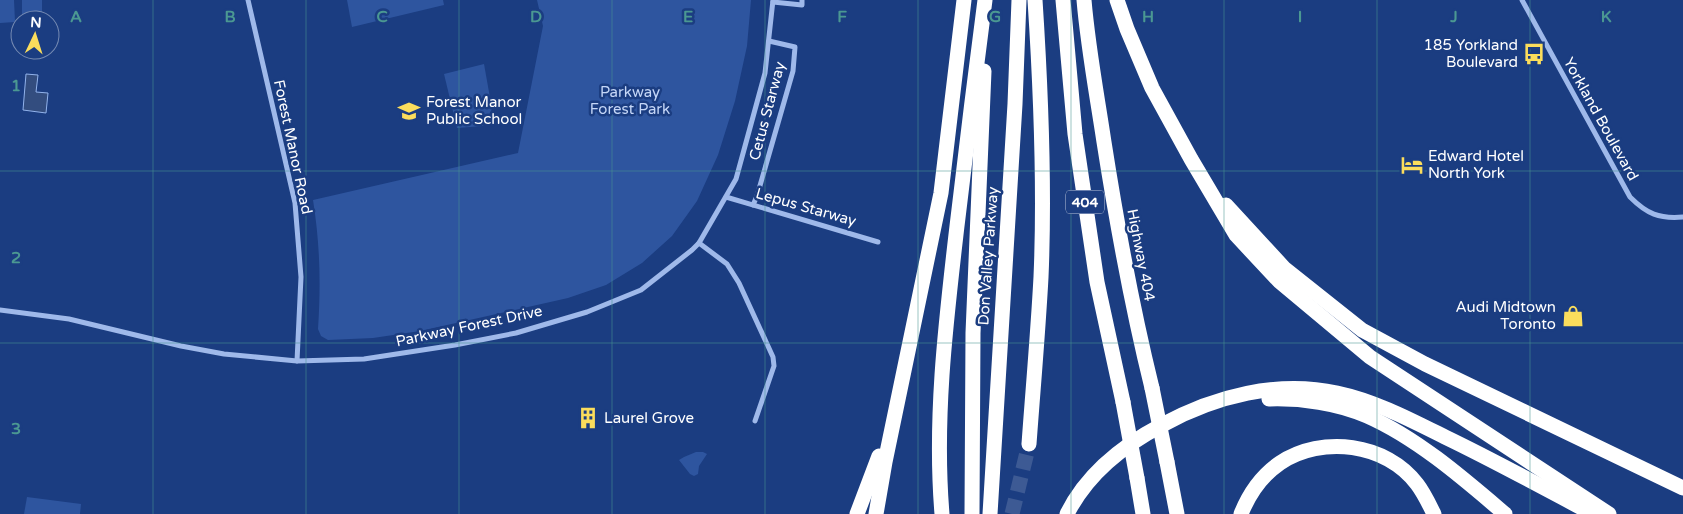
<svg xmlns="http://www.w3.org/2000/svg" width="1683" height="514" font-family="'Varela Round',sans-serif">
<rect width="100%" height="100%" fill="#1b3d81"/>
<g fill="#2e559f">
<polygon points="0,0 14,0 15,22 0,23"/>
<rect x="22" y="0" width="20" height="20"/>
<polygon points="347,0 443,0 444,5 352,27"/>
<path d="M537,0H751L747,46L735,101L718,155L697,201L672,236L642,263L606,285L568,298L420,331L373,338L328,340L321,336L318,329C321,284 320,244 313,200L518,153L543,26Z"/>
<polygon points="484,64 492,109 483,126 457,128 444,74"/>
<polygon points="696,452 703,452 707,454 699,466 698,474 694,476 690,474 679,460 684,457"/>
<polygon points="27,497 81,504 80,514 24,514"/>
</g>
<polygon fill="#334d7f" stroke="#92b3ec" points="26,74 38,75 36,92 48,93 46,113 23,110"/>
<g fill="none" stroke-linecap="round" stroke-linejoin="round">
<polyline stroke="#3d5a94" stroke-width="15" stroke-dasharray="15 8" stroke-linecap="butt" points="1012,514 1029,444"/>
<g stroke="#9fb9ea" stroke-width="5">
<polyline points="248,0 295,203 301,277 297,361"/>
<path d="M1522,0L1630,197C1647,214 1659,219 1683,217"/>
<polyline points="773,2 802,5 802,0"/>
<polyline points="726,197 878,242"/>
<polyline points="753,205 757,196 793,71 795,47 769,41"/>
<polyline points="699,243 727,264 739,283 773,357 774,366 755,421"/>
<polyline points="0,310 69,319 181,346 224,354 297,361 364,359 455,345 516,333 587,312 641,290 692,250 699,243 736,179 765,73 773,0"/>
</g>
<g stroke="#fff" stroke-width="15">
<polyline points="1063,0 1075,134 1097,282 1123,402"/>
<path d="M1084,0C1088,48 1097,95 1104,142C1117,225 1132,307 1152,388"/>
<polyline points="1117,0 1127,29 1152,88 1191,159 1236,235 1279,281 1370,357 1609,514"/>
<polyline points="1226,205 1284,268 1362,330 1425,364 1683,488"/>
<path d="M1269,399C1301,398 1338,403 1367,416C1417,438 1464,479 1505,514"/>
<path d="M1029,444C1033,389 1038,333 1041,277C1045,185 1041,92 1035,0"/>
<polyline points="1167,462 1177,514"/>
<polyline points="1137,478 1143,514"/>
<polyline points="857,514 879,456"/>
<polyline points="876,514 885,462 941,193 964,0"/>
<path d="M942,514C934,418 946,321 957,226C966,151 975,75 985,0"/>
<polyline points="972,514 973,333 984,71"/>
<polyline points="990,514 1015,104 1019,0"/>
<path d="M1067,514C1087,474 1124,445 1162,425C1215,396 1278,380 1337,393C1375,401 1411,420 1445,437C1495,461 1544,488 1593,514"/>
<path d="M1241,514C1249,494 1261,476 1280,463C1322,435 1386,443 1417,484C1424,493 1429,504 1434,514"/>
</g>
<g stroke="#fff" stroke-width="15">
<polyline points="1152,388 1167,462"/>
<polyline points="1123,402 1137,478"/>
</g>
</g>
<path fill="none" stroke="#4b9892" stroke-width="1" stroke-opacity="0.55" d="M153,0V514M306,0V514M459,0V514M612,0V514M765,0V514M918,0V514M1071,0V514M1224,0V514M1377,0V514M1530,0V514M0,171H1683M0,343H1683"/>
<defs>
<g id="bus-bare" transform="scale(1.725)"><path d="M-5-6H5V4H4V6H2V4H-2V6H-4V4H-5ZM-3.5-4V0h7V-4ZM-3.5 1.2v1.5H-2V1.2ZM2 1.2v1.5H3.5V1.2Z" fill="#fbdd5c" stroke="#1b3d81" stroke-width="2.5" paint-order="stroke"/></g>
<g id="school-bare" transform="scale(1.725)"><path d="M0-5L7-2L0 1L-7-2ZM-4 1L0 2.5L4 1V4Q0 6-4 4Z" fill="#fbdd5c" stroke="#1b3d81" stroke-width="2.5" paint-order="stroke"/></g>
<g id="hotel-bare" transform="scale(1.725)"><path d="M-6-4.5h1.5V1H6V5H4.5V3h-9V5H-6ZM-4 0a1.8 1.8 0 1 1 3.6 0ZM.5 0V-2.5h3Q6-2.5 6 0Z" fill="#fbdd5c" stroke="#1b3d81" stroke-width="2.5" paint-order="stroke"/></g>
<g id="shop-bare" transform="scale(1.725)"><path d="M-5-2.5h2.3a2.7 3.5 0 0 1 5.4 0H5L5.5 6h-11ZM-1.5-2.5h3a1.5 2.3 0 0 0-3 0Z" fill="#fbdd5c" stroke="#1b3d81" stroke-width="2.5" paint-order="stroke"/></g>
<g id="building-bare" transform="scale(1.725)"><path d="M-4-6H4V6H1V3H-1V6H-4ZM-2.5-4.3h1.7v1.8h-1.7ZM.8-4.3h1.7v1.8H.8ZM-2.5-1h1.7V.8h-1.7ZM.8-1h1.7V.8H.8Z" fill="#fbdd5c" stroke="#1b3d81" stroke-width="2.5" paint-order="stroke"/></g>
</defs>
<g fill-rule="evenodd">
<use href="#bus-bare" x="1534" y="54"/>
<use href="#school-bare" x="409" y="111"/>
<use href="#hotel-bare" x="1412" y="165"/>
<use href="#shop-bare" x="1573" y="316"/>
<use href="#building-bare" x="588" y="418"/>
</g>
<g text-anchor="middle" stroke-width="5" stroke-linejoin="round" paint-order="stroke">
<rect fill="#1b3d81" stroke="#bbc5d9" stroke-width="1" x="1066" y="190.5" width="38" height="23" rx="4"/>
<g font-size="14" font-weight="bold" fill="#fff">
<text x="1085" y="207">404</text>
</g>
<g font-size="15" fill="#fff" stroke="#1b3d81" text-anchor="start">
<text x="1518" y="50" text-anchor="end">185 Yorkland<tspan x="1518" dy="17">Boulevard</tspan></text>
<text x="426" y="107">Forest Manor<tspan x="426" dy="17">Public School</tspan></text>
<text x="1428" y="161">Edward Hotel<tspan x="1428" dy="17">North York</tspan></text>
<text x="1556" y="312" text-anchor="end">Audi Midtown<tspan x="1556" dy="17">Toronto</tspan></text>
<text x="604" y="423">Laurel Grove</text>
</g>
<g font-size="15" fill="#c4d6f7" stroke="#1b3d81">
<text x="630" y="97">Parkway<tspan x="630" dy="17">Forest Park</tspan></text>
</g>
<g font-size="15" fill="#fff" stroke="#1b3d81">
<text transform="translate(767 111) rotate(-75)" y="5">Cetus Starway</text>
<text transform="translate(1601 119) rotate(61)" y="5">Yorkland Boulevard</text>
<text transform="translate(293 147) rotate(78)" y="5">Forest Manor Road</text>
<text transform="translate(806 207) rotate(16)" y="5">Lepus Starway</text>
<text transform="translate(1141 255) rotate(79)" y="5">Highway 404</text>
<text transform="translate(988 256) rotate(-86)" y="5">Don Valley Parkway</text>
<text transform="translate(469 326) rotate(-12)" y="5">Parkway Forest Drive</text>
</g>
</g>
<g font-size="16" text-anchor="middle" font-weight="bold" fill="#4b9892" stroke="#1b3d81" stroke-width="5" stroke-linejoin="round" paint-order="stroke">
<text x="76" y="22">A</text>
<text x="230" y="22">B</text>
<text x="382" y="22">C</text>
<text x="536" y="22">D</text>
<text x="688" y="22">E</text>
<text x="842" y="22">F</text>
<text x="995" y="22">G</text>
<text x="1148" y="22">H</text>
<text x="1300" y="22">I</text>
<text x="1454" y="22">J</text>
<text x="1606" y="22">K</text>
<text x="16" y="91">1</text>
<text x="16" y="263">2</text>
<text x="16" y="434">3</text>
</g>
<g transform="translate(35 35) rotate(4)"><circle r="24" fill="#1b3d81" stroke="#768bb3"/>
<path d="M0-4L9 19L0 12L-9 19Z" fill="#fbdd5c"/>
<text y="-8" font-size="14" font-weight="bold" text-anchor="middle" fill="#ffffff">N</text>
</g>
</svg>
